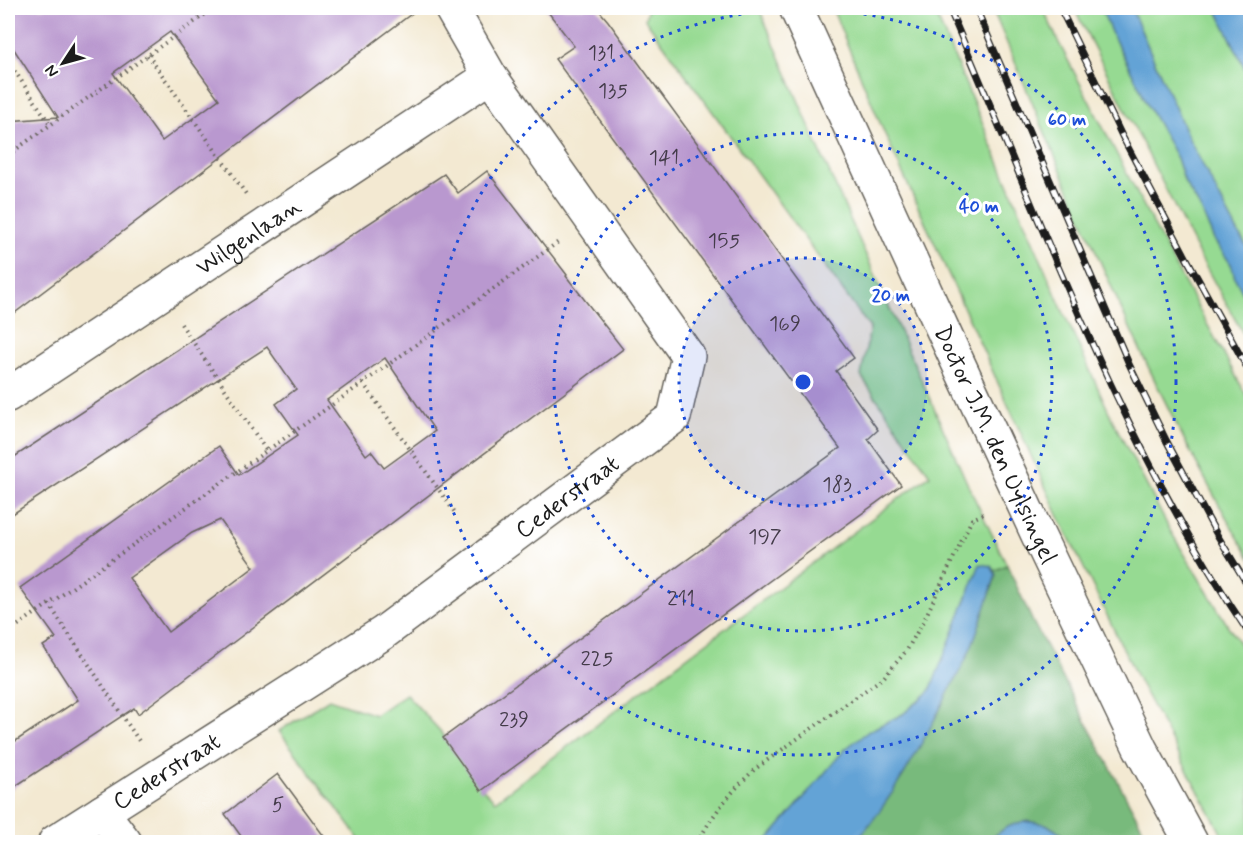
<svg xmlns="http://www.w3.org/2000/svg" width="1258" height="850" font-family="Mynerve,sans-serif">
<rect width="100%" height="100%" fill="#fff"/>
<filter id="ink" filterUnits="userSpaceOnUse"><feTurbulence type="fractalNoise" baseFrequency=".0167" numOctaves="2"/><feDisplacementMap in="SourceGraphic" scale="12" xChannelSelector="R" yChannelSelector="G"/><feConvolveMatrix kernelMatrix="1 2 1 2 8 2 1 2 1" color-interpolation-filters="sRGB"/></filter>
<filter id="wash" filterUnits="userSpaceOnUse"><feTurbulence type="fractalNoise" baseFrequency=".008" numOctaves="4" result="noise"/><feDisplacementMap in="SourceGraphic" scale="24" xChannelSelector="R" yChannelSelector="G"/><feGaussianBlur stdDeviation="1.35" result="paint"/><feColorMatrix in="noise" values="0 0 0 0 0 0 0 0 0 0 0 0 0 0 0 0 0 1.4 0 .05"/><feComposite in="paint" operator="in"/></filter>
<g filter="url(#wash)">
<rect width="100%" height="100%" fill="#f3e9d2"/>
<g fill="#96da92" stroke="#597b57" stroke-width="1.5">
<polygon points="648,8 759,8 815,140 968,485 1007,565 994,571 991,566 953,636 930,691 903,714 869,731 766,842 362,842 279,731 329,699 375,715 406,694 442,733 479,785 495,801 930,475 861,376 870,328 645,19"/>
<polygon points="832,8 933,8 1062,309 1113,421 1171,532 1228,626 1250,659 1250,842 1226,842 1140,683 1058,515 883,130"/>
<path d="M992,8H1043L1059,43L1173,262L1250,402V558C1145,384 1072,194 992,8Z"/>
<polygon points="1074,8 1102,8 1111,32 1141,90 1144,99 1177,158 1185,183 1201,209 1214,240 1231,264 1235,278 1250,307 1250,346 1198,253"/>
<polygon points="1131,8 1216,8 1250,79 1250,251 1240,236 1189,139"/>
</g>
<polygon fill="#78ba7c" stroke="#4a6b4c" stroke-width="1.5" points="1007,565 1033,622 1150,842 1074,842 1046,824 1007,827 986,842 855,842 902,777 937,715 971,647 996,576 994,571"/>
<g fill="#63a3d6" stroke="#406079" stroke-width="1.5">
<polygon points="1101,8 1131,8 1189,139 1240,236 1250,251 1250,307 1235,278 1231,264 1214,240 1201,209 1185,183 1177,158 1144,99 1141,90 1111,32"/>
<polygon points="1216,8 1250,8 1250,79"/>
<path d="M980,564L991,566L996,575C988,599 981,622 972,645C965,663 954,681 945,699C920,748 892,800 855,842H766L845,749L869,731L903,714L930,691Z"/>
<polygon points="1024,821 1046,824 1074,842 986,842 1007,827"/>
</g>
<g id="blocks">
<g fill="#b998cf" fill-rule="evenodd">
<path d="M8,8H419L8,318V121L58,117L8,40ZM170,32L219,99L162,141L113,73Z"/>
<polygon points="545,8 597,8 608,21 854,358 836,371 878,430 868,439 901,485 481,791 443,738 840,448 555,59 574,46"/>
<path d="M487,171L567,275L566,276L623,349L138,714L134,708L8,791V746L78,700L43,646L56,638L20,588L219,446L239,475L298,435L276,404L296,389L267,347L8,517V461L444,174L458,193ZM385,358L435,431L384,468L371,451L366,455L327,400ZM220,520L254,567L168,632L129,578L192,533Z"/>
<polygon points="278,774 329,843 246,843 225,814"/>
</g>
</g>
</g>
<g filter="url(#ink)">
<use href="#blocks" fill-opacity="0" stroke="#67645c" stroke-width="1.5"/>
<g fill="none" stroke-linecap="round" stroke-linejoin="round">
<g stroke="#67645c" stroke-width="36">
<g id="street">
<path id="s1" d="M796,8L947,339L1037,533L1140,748L1191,842"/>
<path id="s2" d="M8,395L490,76"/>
<polyline points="102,812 125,842"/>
<path id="s3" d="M55,842L383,633L674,417L688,356L490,76L451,8"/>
</g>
</g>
<g stroke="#67645c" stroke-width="4" stroke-dasharray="1.5 4.5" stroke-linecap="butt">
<polyline points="148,55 246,194"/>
<polyline points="8,61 50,124"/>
<polyline points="8,155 214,8"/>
<polyline points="181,324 266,450"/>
<polyline points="363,383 456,514"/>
<polyline points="49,604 141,744"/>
<polyline points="8,632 49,604 363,383 561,240"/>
<path d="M698,842C714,812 730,793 755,769L884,677L907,650L925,618L972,519L986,513"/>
</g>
<use href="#street" stroke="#fff" stroke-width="33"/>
<g stroke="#1c1c1c" stroke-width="7">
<g id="rail">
<path d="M949,8C1041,220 1120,442 1250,635"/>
<polyline points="976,8 1129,364 1166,440 1216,533 1250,589"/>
<polyline points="1060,8 1122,136 1187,259 1250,373"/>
</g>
</g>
<use href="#rail" stroke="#fff" stroke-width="4.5" stroke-dasharray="14" stroke-linecap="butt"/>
</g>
</g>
<circle cx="803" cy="382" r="124" fill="#1d4ed8" fill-opacity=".12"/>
<g fill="none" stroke="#1d4ed8" stroke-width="3" stroke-dasharray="3 6">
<circle cx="803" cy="382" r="124"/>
<circle cx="803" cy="382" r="249"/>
<circle cx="803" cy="382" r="373"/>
</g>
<g text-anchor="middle" stroke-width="6" stroke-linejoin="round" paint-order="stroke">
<g font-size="21" fill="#433b49">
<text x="601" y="59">131</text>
<text x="613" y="97">135</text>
<text x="664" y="164">141</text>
<text x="724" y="247">155</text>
<text x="785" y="330">169</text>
<text x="837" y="491">183</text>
<text x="765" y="543">197</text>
<text x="681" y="605">211</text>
<text x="597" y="665">225</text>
<text x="514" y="726">239</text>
<text x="278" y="811">5</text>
</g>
<g font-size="24" fill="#1c1c1c" stroke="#fff">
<text dy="8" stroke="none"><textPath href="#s2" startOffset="288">Wilgenlaan</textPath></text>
<text dy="8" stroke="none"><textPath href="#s1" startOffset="480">Doctor J.M. den Uylsingel</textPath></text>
<text dy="8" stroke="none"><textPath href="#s3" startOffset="618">Cederstraat</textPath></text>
<text dy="8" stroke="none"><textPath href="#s3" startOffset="132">Cederstraat</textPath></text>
</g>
</g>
<circle cx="803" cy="382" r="9" fill="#1d4ed8" stroke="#fff" stroke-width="3"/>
<g font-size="18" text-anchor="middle" font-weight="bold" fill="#1d4ed8" stroke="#fff" stroke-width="6" stroke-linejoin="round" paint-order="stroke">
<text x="1067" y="125">60 m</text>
<text x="979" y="212">40 m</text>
<text x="891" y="301">20 m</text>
</g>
<rect width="1258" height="850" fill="none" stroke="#fff" stroke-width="30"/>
<g transform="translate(63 63) rotate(234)" stroke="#ffffff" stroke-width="4.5" paint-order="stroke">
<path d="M0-4.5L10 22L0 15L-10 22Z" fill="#1c1c1c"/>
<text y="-9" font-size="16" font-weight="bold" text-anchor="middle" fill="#1c1c1c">N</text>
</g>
</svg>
